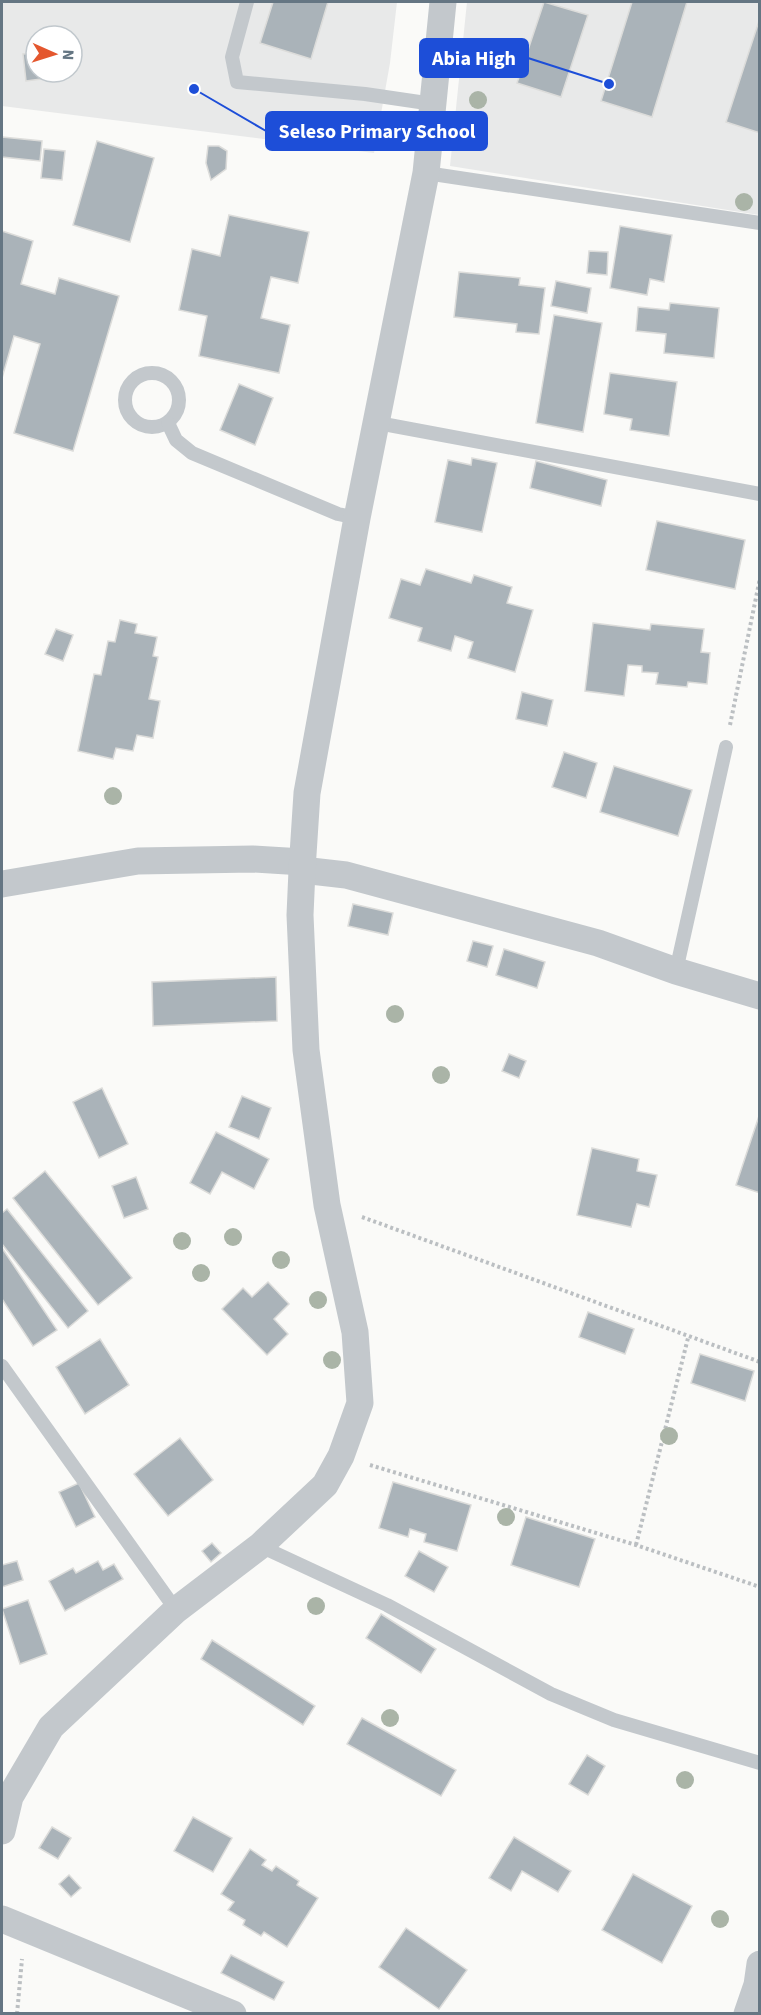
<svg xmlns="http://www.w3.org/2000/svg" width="761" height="2015" font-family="'Source Sans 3',sans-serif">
<rect width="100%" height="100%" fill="#fafaf8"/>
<g fill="#e8e9e9" fill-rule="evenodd">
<path d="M2,2H397L390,63L374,153L2,106ZM36,36H72V72H36Z"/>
<polygon points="467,2 759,2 759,215 450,166"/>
</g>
<g fill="#aab3b9" stroke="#dcdcda" stroke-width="1.5">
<polygon points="273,2 328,2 311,59 260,43"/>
<polygon points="544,2 588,15 561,97 517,83"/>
<polygon points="632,2 687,2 652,117 601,101"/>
<polygon points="760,18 760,133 726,122"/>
<polygon points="36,53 36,72 40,72 41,79 26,81 23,54"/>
<polygon points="2,137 42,141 40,161 2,157"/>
<polygon points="97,141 154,158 130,242 73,225"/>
<polygon points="208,146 219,146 227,151 226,169 211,180 206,163"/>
<polygon points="44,149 65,151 62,180 41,178"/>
<polygon points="229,215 309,232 298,283 271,277 261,318 290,325 279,373 199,356 207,316 179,310 192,249 220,256"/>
<polygon points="620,226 672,235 664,282 650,279 647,295 610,288"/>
<polygon points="2,231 33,241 21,284 55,294 59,278 119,296 73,451 14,433 40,344 14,336 2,378"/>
<polygon points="589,251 608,252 607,275 587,273"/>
<polygon points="459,272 520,278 519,285 545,288 539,334 516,332 517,324 454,317"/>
<polygon points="556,281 591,288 587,313 551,306"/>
<polygon points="670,303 719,308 714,358 664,353 666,334 636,331 638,307 669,310"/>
<polygon points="554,315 602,323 583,432 536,423"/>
<polygon points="610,373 677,382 669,436 630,430 632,419 604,414"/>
<polygon points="239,384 273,398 255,445 220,430"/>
<polygon points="472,458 497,463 482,532 435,522 448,460 471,465"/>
<polygon points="536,461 607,480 601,506 530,488"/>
<polygon points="657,521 745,540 735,589 646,570"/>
<polygon points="426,569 471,583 474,575 512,587 507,603 533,610 515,672 468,658 473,642 455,636 451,651 418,641 422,628 389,618 401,579 420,585"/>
<polygon points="120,620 137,624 135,633 157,637 153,656 158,657 149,699 160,701 153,738 137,735 133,751 116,748 113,759 78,751 94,674 101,675 108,641 115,642"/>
<polygon points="593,623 650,630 651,624 704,629 701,652 710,653 707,684 688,682 687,687 656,684 658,673 642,672 642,666 628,665 624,696 585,691"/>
<polygon points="56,629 73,635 63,661 45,654"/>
<polygon points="522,692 553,700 547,726 516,719"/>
<polygon points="564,752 597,763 586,798 552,787"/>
<polygon points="614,766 692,790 678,836 600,812"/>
<polygon points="353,904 393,913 388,935 348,926"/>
<polygon points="473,941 493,946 487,967 467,961"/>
<polygon points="504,949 545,962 537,988 496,975"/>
<polygon points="276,977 277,1021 153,1026 152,982"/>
<polygon points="509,1054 526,1061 519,1078 502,1071"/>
<polygon points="102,1088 128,1144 99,1158 73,1102"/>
<polygon points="242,1096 271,1108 259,1139 229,1127"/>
<polygon points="760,1113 760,1193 736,1185"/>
<polygon points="216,1132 269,1159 254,1189 222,1172 210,1194 190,1183"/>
<polygon points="592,1148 639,1159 637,1171 657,1175 649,1207 637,1204 631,1227 577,1215"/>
<polygon points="45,1171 132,1278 98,1305 13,1198"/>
<polygon points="136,1177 148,1209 124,1218 112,1186"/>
<polygon points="7,1209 88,1311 68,1328 2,1244 2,1213"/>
<polygon points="2,1248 57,1330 33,1346 2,1299"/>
<polygon points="268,1282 289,1304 274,1319 288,1334 267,1355 222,1309 243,1288 252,1297"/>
<polygon points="588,1312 634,1329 625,1354 579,1337"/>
<polygon points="100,1339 129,1385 85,1414 56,1367"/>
<polygon points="700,1354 754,1371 745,1401 691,1383"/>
<polygon points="180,1438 213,1480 168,1516 134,1474"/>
<polygon points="393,1482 471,1505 457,1551 424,1542 426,1534 410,1529 408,1537 379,1528"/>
<polygon points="79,1483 95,1517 76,1527 59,1492"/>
<polygon points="526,1517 595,1539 579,1587 511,1565"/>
<polygon points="212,1543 221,1553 211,1562 202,1551"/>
<polygon points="419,1551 448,1567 434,1592 405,1576"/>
<polygon points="17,1561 23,1580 2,1587 2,1565"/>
<polygon points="98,1561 103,1570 114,1564 123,1579 65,1611 49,1581 73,1568 76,1573"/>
<polygon points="28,1600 47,1654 20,1664 2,1609"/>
<polygon points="381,1614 436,1649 421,1673 366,1638"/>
<polygon points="212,1640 315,1706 303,1725 201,1659"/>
<polygon points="362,1718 456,1770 441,1796 347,1744"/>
<polygon points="587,1755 605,1766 588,1795 569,1784"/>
<polygon points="193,1817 232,1838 213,1872 174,1851"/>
<polygon points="52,1827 71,1838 58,1859 39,1848"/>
<polygon points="514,1837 571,1871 558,1892 522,1871 511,1891 489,1878"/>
<polygon points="250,1849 266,1860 262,1865 272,1871 276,1866 299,1881 297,1885 318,1898 287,1947 264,1932 261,1936 243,1925 245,1920 228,1910 234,1902 221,1894"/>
<polygon points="633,1874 692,1906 662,1963 602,1930"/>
<polygon points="69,1875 81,1888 71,1897 59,1884"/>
<polygon points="406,1928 467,1970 439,2009 379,1967"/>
<polygon points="231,1955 284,1982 274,2000 221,1973"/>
</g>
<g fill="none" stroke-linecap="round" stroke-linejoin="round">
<g stroke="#bbbfc2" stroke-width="4" stroke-dasharray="3 3" stroke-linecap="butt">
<polyline points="730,725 760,578"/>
<polyline points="362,1217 760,1362"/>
<polyline points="370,1465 636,1545 760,1587"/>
<polyline points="636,1545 688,1338"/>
<polyline points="17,2014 22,1959"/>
</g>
<g stroke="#c3c8cc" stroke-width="14">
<polyline points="247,2 232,57 237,82 365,94 433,104"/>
<polyline points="426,173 760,223"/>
<circle cx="152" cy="400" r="27"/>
<polyline points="168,423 176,440 192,453 338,514 357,518"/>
<polyline points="378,423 760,494"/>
<polyline points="676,971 726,747"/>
<polyline points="2,1366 176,1610"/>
<polyline points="260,1546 387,1605 551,1694 614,1720 760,1763"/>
</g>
<g stroke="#c3c8cc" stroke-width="27">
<polyline points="302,870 346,875 598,943 676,971 760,996"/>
<polyline points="2,884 138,861 253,859 303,862"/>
<polyline points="2,1831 10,1797 51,1727 176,1610 260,1546 325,1485 341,1456 360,1403 355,1332 327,1205 306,1050 300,915 302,870 307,793 357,518 426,173 443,2"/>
<polyline points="2,1919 233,2014"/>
<polyline points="747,2014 757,1985 760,1964"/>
</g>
</g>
<g fill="#aab4a7">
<circle cx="478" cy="100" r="9"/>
<circle cx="744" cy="202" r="9"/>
<circle cx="113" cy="796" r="9"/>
<circle cx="395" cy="1014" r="9"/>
<circle cx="441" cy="1075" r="9"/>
<circle cx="233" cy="1237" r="9"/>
<circle cx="182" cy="1241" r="9"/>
<circle cx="281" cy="1260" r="9"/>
<circle cx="201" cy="1273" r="9"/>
<circle cx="318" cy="1300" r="9"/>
<circle cx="332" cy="1360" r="9"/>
<circle cx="669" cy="1436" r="9"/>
<circle cx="506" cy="1517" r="9"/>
<circle cx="316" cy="1606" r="9"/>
<circle cx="390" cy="1718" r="9"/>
<circle cx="685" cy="1780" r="9"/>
<circle cx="720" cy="1919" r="9"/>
</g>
<path fill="none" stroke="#1d4ed8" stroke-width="2" d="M609 84L528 58M194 89L266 131"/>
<g fill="#1d4ed8" stroke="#fff" stroke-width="2">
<circle cx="609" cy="84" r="6"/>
<circle cx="194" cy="89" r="6"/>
</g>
<g fill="#1d4ed8" stroke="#1d4ed8" stroke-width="2">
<rect x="420" y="39" width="108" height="38" rx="6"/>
<rect x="266" y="112" width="221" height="38" rx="6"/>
</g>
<g font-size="20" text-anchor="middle" font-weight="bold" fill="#fff">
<text x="474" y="65">Abia High</text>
<text x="377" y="138">Seleso Primary School</text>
</g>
<rect width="761" height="2015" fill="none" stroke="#657683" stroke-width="6"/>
<g transform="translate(54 54) rotate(93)"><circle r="28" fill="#ffffff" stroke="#c1c8cd" stroke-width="1.5"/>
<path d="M0-4.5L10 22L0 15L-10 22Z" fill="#e4572e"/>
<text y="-9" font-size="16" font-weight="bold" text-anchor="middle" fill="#657683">N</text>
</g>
</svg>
